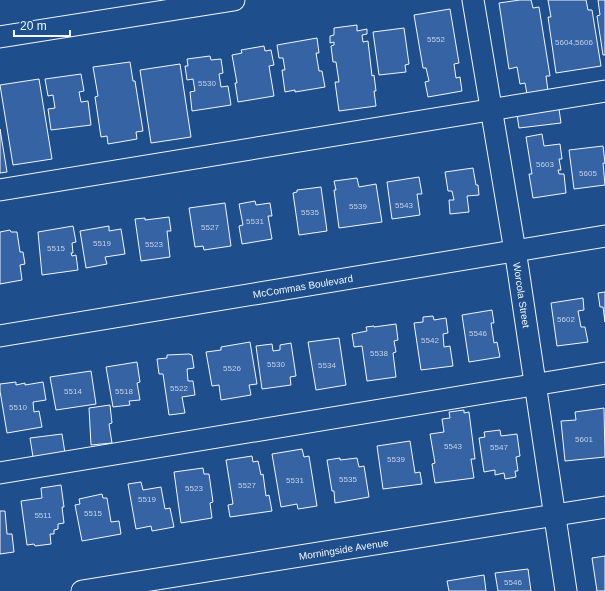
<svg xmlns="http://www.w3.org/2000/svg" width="605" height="591" font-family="Helvetica,sans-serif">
<rect width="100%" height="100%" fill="#1f4e8c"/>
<g fill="#3563a3" stroke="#f2f6ff">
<polygon points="520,0 531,0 533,8 539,7 550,76 546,76 548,91 527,94 525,83 520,84 517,67 509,69 499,3"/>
<polygon points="548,0 586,0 588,10 592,10 601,66 556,73 548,17 551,17"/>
<polygon points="598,0 605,0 605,55 603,55 597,16 600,15"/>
<polygon points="450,9 459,63 454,64 456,78 460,77 462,91 428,97 425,82 429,81 426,68 423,68 414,15"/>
<polygon points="357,25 357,31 367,29 367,34 362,35 363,42 368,41 372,76 374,75 376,91 374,91 376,106 339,111 335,82 339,82 336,62 333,62 331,46 334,45 334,42 330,43 330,36 334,35 334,28"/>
<polygon points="404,28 409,64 405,65 406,72 379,75 373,32"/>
<polygon points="317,38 319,53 316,53 319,71 322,71 325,87 295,92 295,90 285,92 282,70 285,70 283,58 279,58 277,45"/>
<polygon points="264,46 265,51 271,50 274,65 269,66 274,96 238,102 235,83 237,83 232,55 242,53 241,50"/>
<polygon points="210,56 211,60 221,59 223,73 219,74 221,87 228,86 231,105 192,111 190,92 195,91 193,79 187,80 185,66 188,66 187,59"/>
<polygon points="130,62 133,81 135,81 143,131 136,132 137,139 108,144 107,136 101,137 95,97 98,96 93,67"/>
<polygon points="180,64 191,137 151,143 140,70"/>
<polygon points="81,74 84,91 79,92 81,102 88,101 91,125 51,130 48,109 55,108 53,95 48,96 45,79"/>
<polygon points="39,79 52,159 13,165 0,85"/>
<polygon points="558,102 561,123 519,128 516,108"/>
<polygon points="0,129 7,172 0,173"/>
<polygon points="542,134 544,146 560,144 562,159 559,159 561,170 558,170 559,174 564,174 566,193 533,198 529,174 532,174 526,137"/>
<polygon points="603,146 605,163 603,163 605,185 574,189 569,150"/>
<polygon points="473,168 476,185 478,185 479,195 467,196 469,212 450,214 449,200 454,200 452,191 448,191 445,172"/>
<polygon points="419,177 422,194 417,194 420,215 392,219 387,182"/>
<polygon points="357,178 359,187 376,184 382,222 339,228 334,190 336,190 334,181"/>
<polygon points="321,187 327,231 299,235 293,193 297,192 297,190"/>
<polygon points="255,201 256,205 270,203 272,216 268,216 272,239 242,244 239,226 243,225 239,204"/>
<polygon points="225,203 231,246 204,250 203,246 195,247 189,208"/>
<polygon points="169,217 171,231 167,231 170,257 141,261 135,219 145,218 145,220"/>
<polygon points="73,226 76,242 72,243 73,253 71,253 72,256 76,255 78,270 42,275 38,232"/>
<polygon points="109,226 109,231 121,229 125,254 105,257 107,264 86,268 80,231"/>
<polygon points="10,230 11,232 17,232 20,252 23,252 25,264 20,265 22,280 0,284 0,232"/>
<polygon points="605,292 605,322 603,307 600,307 598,293"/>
<polygon points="583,298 584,310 578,311 581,327 585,327 588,342 557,346 551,303"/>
<polygon points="492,310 494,323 491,323 494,343 497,342 500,357 469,362 462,315"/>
<polygon points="433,316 434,320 446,318 448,333 443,334 444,347 450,346 453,366 421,370 414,323 423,322 423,317"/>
<polygon points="396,324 398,340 394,341 396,352 393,353 396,377 367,381 362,346 354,347 352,334 367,331 366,327 374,326 374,327"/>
<polygon points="339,338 346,385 316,390 308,342"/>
<polygon points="250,342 257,384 249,385 251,395 221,400 219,385 212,386 206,352 221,350 221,347"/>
<polygon points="291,343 296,376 290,377 291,385 262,389 256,346 272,344 273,351 280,350 280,345"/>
<polygon points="189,354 192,355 194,368 187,369 188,381 193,381 195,395 182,397 185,413 169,415 163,374 159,374 157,359 167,358 167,355"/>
<polygon points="137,362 140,382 137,383 140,400 129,401 130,405 113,407 106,367"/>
<polygon points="91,371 96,404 56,410 50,377"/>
<polygon points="16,382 16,385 25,383 25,385 43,382 46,400 33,402 34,412 39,411 42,427 7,433 0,391 0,384"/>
<polygon points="110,405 112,423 109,424 112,443 91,445 89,408"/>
<polygon points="604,408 605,457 565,461 561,421 576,420 575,412"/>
<polygon points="464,410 464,413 469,412 475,459 471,459 474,478 435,483 432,464 435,463 430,434 444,432 442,419 450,418 449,412"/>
<polygon points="500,430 501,436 517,434 520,456 516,457 518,471 515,471 516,477 505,479 504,473 495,475 495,470 484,472 479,438 485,437 484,432"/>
<polygon points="62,434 65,453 33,457 30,438"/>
<polygon points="410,441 415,473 420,472 422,484 383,489 377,446"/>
<polygon points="302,449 304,457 309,456 317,506 298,509 297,504 281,507 272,454"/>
<polygon points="252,456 253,462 258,461 261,475 263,474 266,496 269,495 272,511 230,517 228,505 233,504 226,460"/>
<polygon points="340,458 340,460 357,458 359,467 364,466 369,497 335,503 334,491 332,491 327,460"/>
<polygon points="203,468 204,474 209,474 213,502 210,503 212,518 181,523 174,472"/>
<polygon points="141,482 143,490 161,487 165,509 170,508 174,527 152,531 151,526 136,529 128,484"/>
<polygon points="61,485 64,507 62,507 64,523 58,524 58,529 54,530 54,534 50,534 51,544 35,546 34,544 27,545 21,501 42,498 41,488"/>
<polygon points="102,494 103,498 107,498 111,522 119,521 121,534 82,541 75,505 80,504 79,499"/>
<polygon points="0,511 5,511 7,534 12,534 14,552 0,554"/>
<polygon points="605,556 605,591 597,591 592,558"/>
<polygon points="528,569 531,591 498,591 495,573"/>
<polygon points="484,575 486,591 449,591 447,581"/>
</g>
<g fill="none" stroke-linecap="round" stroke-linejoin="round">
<g stroke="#f2f6ff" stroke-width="23">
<g id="minor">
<path id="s1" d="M473,0L518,269L566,591"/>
<polyline points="0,37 234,0"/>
<polyline points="0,190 605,91"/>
<path id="s2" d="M0,336L605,236"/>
<polyline points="0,473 605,373"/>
<path id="s3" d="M82,591L605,507"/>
</g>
</g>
<use href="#minor" stroke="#1f4e8c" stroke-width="21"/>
</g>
<g text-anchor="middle" stroke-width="3" stroke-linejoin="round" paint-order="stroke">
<g font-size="8" fill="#c3d1e8">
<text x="436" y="42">5552</text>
<text x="574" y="45">5604,5606</text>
<text x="207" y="86">5530</text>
<text x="545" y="167">5603</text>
<text x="588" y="176">5605</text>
<text x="404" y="208">5543</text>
<text x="358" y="209">5539</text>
<text x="310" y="215">5535</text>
<text x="255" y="224">5531</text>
<text x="210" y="230">5527</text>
<text x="102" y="246">5519</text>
<text x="154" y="247">5523</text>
<text x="56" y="251">5515</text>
<text x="566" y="322">5602</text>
<text x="478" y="336">5546</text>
<text x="430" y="343">5542</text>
<text x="379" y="356">5538</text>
<text x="276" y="367">5530</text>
<text x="327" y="368">5534</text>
<text x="232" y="371">5526</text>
<text x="179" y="391">5522</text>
<text x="73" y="394">5514</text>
<text x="124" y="394">5518</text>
<text x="18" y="410">5510</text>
<text x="584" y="442">5601</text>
<text x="453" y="449">5543</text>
<text x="499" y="450">5547</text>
<text x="396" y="462">5539</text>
<text x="348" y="482">5535</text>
<text x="295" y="483">5531</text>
<text x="247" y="488">5527</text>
<text x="194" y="491">5523</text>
<text x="147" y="502">5519</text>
<text x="93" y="516">5515</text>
<text x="43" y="518">5511</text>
<text x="513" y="585">5546</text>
</g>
<g font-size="10" fill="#f2f6ff" stroke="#1f4e8c">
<text dy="4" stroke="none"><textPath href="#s2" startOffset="307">McCommas Boulevard</textPath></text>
<text dy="4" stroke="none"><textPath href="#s1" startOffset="299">Worcola Street</textPath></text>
<text dy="4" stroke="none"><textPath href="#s3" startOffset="265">Morningside Avenue</textPath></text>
</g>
</g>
<path d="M14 30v6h56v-6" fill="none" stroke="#f2f6ff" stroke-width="2"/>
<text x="20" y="30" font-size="12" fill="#f2f6ff" stroke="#1f4e8c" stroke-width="3" paint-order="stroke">20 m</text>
</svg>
